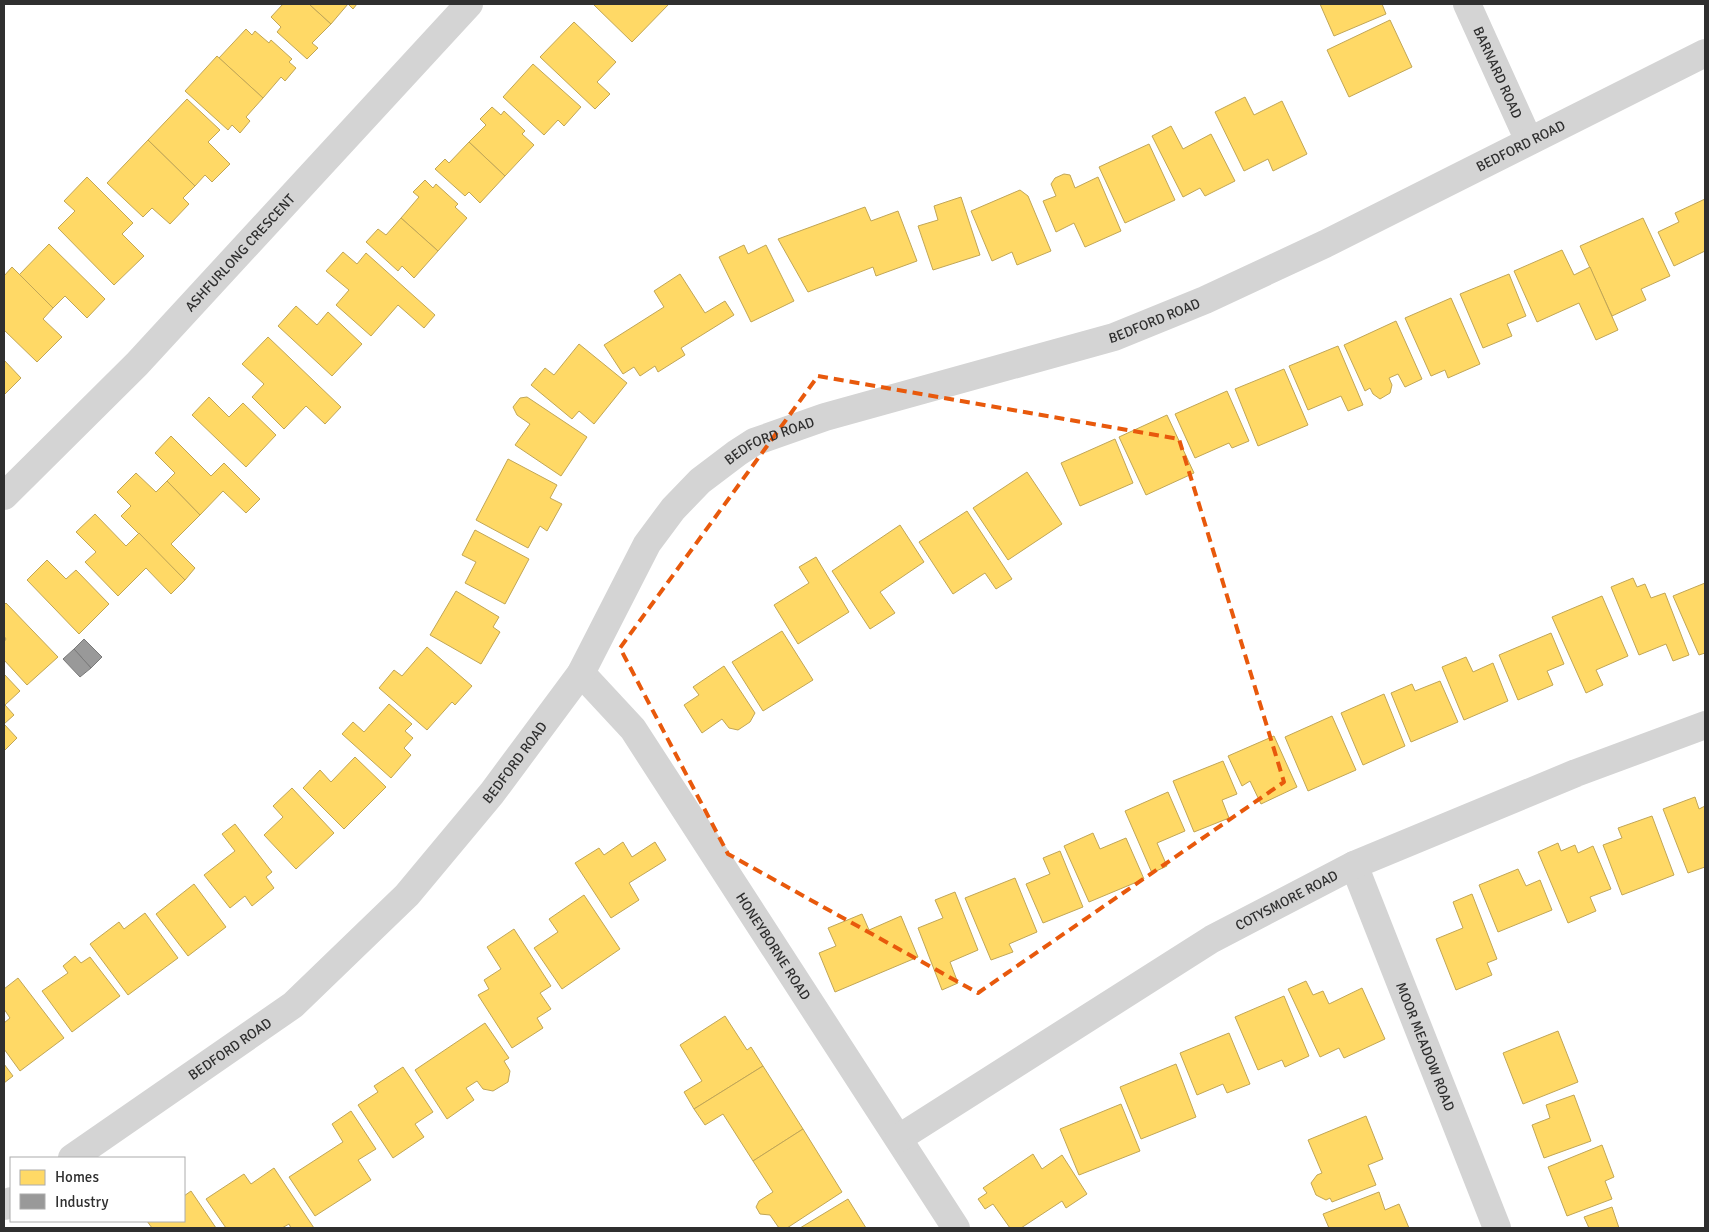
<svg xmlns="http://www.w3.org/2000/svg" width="1709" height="1232" font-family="Signika,sans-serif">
<rect width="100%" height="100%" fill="#fff"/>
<g fill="#ffd966" stroke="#c1a656">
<polygon points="283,4 309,4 331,24 312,43 318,48 307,59 277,32 281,27 271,17"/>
<polygon points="309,4 357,4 353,9 348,4 331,24"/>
<polygon points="593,4 669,4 632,42"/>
<polygon points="1320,4 1382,4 1386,14 1334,36"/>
<polygon points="1390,20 1412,67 1349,97 1327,50"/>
<polygon points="574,22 616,62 597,82 610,94 595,109 540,57"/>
<polygon points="246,29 252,35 255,31 269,43 271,40 292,59 289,62 296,68 285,81 281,77 263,98 219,58"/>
<polygon points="217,56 263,98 246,117 250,121 240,133 232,125 228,130 185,91"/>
<polygon points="533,64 581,107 564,126 558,120 544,135 503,97"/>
<polygon points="1245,97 1254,115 1282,101 1307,154 1273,171 1268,159 1244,171 1215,112"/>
<polygon points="187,99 220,130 208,142 230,164 212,182 205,175 195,186 148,140"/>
<polygon points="492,107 501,115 504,111 525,131 522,134 534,145 505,176 469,142 486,125 480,119"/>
<polygon points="1171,126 1183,149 1211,134 1235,181 1205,196 1200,188 1183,197 1152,136"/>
<polygon points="148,140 195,186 183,198 189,204 170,224 152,208 143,217 107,183"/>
<polygon points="469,142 505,176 480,203 469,192 465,196 435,169 445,159 449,163"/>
<polygon points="1149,144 1175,200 1125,223 1099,167"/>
<polygon points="1064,174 1070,175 1075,188 1098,177 1121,231 1085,247 1074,223 1056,232 1043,201 1056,196 1051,184 1055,178"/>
<polygon points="87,177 133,223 122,234 144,256 114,285 58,228 75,211 64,201"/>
<polygon points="425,180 433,188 436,184 458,204 455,207 467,218 438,251 401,218 419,197 413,192"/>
<polygon points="1020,190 1028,196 1051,251 1017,265 1012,252 992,261 971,211"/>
<polygon points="961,197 980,255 933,270 918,226 938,220 934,206"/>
<polygon points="1705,199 1705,251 1674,266 1658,232 1679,222 1675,213"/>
<polygon points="865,207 871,221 898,211 917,261 876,276 873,267 808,292 778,239"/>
<polygon points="401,218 438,251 414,278 402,266 398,271 366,242 378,229 386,235"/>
<polygon points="1643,218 1670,276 1641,289 1646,300 1612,316 1580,246"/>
<polygon points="49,244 105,299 87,318 65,296 53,308 19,275"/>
<polygon points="744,245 748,254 766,245 794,301 751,322 719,257"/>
<polygon points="1562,250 1574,275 1590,267 1618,330 1596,340 1579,303 1537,322 1514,271"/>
<polygon points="343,252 357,264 366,253 435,315 424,328 398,305 371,336 336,305 349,290 326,271"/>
<polygon points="12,267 53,308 43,319 62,337 37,362 4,330 4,276"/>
<polygon points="680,274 705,313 725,301 734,315 681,348 685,355 658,372 655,366 640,376 634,367 623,374 604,345 664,307 654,291"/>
<polygon points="1509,274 1526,316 1507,324 1512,336 1483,348 1460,294"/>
<polygon points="1451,298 1480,364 1448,378 1445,370 1431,376 1405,318"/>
<polygon points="296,306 317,325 328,312 362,344 332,376 278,326"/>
<polygon points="1396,321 1422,379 1405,387 1398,374 1389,378 1392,385 1390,393 1380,399 1373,394 1370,388 1365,391 1344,345"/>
<polygon points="268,337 341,407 325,424 306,406 284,429 252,397 264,384 242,364"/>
<polygon points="579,344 627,383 594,424 579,411 572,419 531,385 545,368 554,375"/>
<polygon points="1338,346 1363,405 1348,411 1341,396 1308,410 1289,366"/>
<polygon points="4,360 21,378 4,395"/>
<polygon points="1284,369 1308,425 1258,446 1235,389"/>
<polygon points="1227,391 1249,441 1232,448 1229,443 1195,458 1175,414"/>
<polygon points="209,397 229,417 243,403 276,435 246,467 192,415"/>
<polygon points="527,397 587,437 561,476 515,445 530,424 517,415 513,407 520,398"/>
<polygon points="1167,415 1194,473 1146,495 1119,437"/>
<polygon points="171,436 211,476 224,463 260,499 246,513 223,491 200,515 167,481 175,473 155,453"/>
<polygon points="1115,439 1133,483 1080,506 1061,463"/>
<polygon points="508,459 557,485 550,498 562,504 547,531 540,526 528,548 476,520"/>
<polygon points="1027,472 1062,524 1008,560 973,508"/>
<polygon points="136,473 156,492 167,481 200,515 171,544 195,568 185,580 121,516 131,506 117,492"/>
<polygon points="967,511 1012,579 996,589 985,573 953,594 919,542"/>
<polygon points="95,514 126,546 139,533 185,580 171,594 146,568 118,596 85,562 96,552 76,532"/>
<polygon points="900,525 924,562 880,592 895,613 870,629 832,571"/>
<polygon points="475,530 529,559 505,604 465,583 476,562 462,555"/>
<polygon points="816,557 849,612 798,644 774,605 809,583 799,567"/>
<polygon points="47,560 66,579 76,570 109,604 79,634 27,580"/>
<polygon points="1633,578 1637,587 1645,584 1651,598 1665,593 1689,655 1673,661 1666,644 1639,655 1611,587"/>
<polygon points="1705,583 1705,653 1699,655 1673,596"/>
<polygon points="456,591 499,617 493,627 500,632 481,664 430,635"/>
<polygon points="1602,596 1628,656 1596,670 1603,685 1586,693 1552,617"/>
<polygon points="6,603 58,657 27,685 4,660 4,642 6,639 4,636 4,605"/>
<polygon points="782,631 813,680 763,711 732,662"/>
<polygon points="1551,633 1564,664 1547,671 1553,685 1518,700 1499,655"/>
<polygon points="427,647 472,686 455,705 452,702 427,730 379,688 394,670 402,676"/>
<polygon points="1466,657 1473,672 1493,663 1508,701 1464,720 1442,667"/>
<polygon points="724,666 755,713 750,722 738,730 729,728 722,719 702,733 684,705 699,695 693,687"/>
<polygon points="4,674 20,691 5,705 14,715 4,724 17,738 4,751"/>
<polygon points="1440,681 1458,722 1411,742 1391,693 1412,684 1415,691"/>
<polygon points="1384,694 1405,746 1363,765 1341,713"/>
<polygon points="389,704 412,724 405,731 413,738 404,748 411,755 391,778 342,734 353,722 364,732"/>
<polygon points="1332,716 1356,770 1308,791 1285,737"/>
<polygon points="1274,736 1297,787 1261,804 1250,781 1242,786 1228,756"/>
<polygon points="355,757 386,787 344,829 303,788 320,770 331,782"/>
<polygon points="1223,761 1237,794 1222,800 1229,818 1194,832 1173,781"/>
<polygon points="292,788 334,833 296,869 264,835 283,817 273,806"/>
<polygon points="1168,792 1185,831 1157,843 1167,866 1152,873 1125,811"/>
<polygon points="1695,797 1699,809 1705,806 1705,867 1688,873 1663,809"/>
<polygon points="1652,816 1674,875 1622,895 1603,845 1622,838 1618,828"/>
<polygon points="235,824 272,872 266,877 274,888 252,906 245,896 230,908 204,875 235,851 222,834"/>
<polygon points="1093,833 1100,849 1126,838 1144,879 1089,902 1064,846"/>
<polygon points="623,842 632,857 655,842 666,860 629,883 639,900 611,918 575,863 599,848 604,855"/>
<polygon points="1558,843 1561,851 1575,845 1578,853 1593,846 1611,889 1590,897 1596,911 1568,923 1538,852"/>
<polygon points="1060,851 1083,907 1043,923 1026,884 1050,874 1043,858"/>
<polygon points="1518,869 1526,886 1540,880 1552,910 1498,932 1479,885"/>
<polygon points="1015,878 1037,932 1009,944 1013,952 991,960 965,898"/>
<polygon points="194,884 226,927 188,956 156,914"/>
<polygon points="955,892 978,950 950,962 958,983 942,990 918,928 943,918 935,900"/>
<polygon points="1472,894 1497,959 1487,963 1492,975 1456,990 1436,939 1463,928 1453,902"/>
<polygon points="584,895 620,949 562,989 534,948 558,932 549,919"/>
<polygon points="145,913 178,958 128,995 90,944 119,922 124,929"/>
<polygon points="862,914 869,930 901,916 918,957 835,992 819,953 836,946 828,928"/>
<polygon points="514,929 551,986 540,993 551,1009 537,1018 543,1028 512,1048 478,995 489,989 484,980 501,969 487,947"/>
<polygon points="75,956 81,963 90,957 120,996 72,1032 42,991 68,973 63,966"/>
<polygon points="18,978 64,1038 20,1071 4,1049 4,1023 10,1018 4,1009 4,989"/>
<polygon points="1306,981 1313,995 1323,991 1329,1004 1362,988 1385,1039 1344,1058 1339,1048 1320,1057 1288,989"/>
<polygon points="1284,996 1309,1056 1285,1067 1282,1060 1258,1070 1235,1017"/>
<polygon points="725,1016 747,1050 751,1047 763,1066 694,1109 684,1092 702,1081 680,1045"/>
<polygon points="485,1023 509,1058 504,1061 510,1071 508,1082 493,1091 483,1089 477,1081 466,1088 474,1100 447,1119 415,1070"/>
<polygon points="1558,1031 1578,1082 1523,1104 1503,1053"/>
<polygon points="1229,1033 1250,1084 1227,1093 1223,1084 1197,1095 1180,1053"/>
<polygon points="4,1064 13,1076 4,1083"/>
<polygon points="1176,1064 1196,1117 1141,1139 1120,1087"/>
<polygon points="763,1066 803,1129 753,1161 723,1114 705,1125 694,1109"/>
<polygon points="403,1067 433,1112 415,1124 424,1137 393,1158 358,1105 378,1092 374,1086"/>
<polygon points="1574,1095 1591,1141 1544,1158 1532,1125 1550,1118 1546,1105"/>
<polygon points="1121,1104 1140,1151 1079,1175 1060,1129"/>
<polygon points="351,1111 376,1149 358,1160 371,1180 315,1216 289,1177 343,1142 332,1124"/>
<polygon points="1366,1116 1383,1159 1368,1165 1376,1185 1332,1202 1330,1198 1326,1200 1316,1195 1311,1183 1317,1175 1322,1173 1308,1140"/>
<polygon points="803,1129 842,1192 787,1228 779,1228 770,1215 760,1214 756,1207 759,1201 773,1192 753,1161"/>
<polygon points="1602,1145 1614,1177 1605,1181 1612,1199 1567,1216 1548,1167"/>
<polygon points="1033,1154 1042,1169 1062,1155 1087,1194 1066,1208 1062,1201 1021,1228 1010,1228 993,1204 985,1209 978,1199 987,1193 983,1188"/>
<polygon points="274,1168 314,1228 291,1228 289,1224 282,1228 226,1228 206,1199 244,1174 251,1184"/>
<polygon points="191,1191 216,1228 152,1228 147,1221 184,1221 184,1196"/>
<polygon points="1379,1192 1385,1210 1399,1204 1409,1228 1329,1228 1323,1214"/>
<polygon points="848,1199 866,1228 800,1228"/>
<polygon points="1612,1207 1619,1228 1589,1228 1584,1217"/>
</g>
<g fill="#999" stroke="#797979">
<polygon points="84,639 102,657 91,668 74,649"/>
<polygon points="74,649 91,668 80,677 63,659"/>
</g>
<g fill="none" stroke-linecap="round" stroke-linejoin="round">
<g stroke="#d4d4d4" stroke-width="28">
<path id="s1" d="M1467,4L1529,141"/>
<path id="s2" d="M4,496L137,364L469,4"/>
<path id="s3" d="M581,673L633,729L956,1228"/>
<path id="s4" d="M1354,865L1497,1228"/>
<path id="s5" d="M899,1138L1212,939L1354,865L1576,773L1705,725"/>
<path id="s6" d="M72,1158L293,1005L407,895L492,793L581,673L647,544L673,509L700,481L737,453L754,442L825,417L1114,337L1205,300L1325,244L1705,53"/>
<polyline points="4,1206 11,1201"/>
</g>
</g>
<path fill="none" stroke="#e8590c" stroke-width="4" stroke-dasharray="10 6" stroke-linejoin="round" d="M818,376L1179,439L1284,782L978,993L728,854L620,648Z"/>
<g text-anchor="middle" stroke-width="5" stroke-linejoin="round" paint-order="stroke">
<g font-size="14" fill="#2f2f2f" stroke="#fff">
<text dy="5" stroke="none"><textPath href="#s1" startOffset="75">BARNARD ROAD</textPath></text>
<text dy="5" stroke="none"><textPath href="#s6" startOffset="1828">BEDFORD ROAD</textPath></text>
<text dy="5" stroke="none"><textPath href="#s2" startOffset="339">ASHFURLONG CRESCENT</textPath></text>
<text dy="5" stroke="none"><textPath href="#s6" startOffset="1422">BEDFORD ROAD</textPath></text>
<text dy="5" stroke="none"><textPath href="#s6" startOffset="1018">BEDFORD ROAD</textPath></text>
<text dy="5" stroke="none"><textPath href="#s6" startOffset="598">BEDFORD ROAD</textPath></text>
<text dy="5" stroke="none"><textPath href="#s5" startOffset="455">COTYSMORE ROAD</textPath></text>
<text dy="5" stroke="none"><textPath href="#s3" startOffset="335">HONEYBORNE ROAD</textPath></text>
<text dy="5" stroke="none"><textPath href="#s4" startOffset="195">MOOR MEADOW ROAD</textPath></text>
<text dy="5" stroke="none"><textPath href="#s6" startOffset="192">BEDFORD ROAD</textPath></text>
</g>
</g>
<rect width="1709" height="1232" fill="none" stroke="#2f2f2f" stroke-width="10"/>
<rect x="10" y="1157" width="175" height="65" fill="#ffffff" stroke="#acacac"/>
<rect x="20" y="1170" width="25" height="15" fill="#ffd966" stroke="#acacac"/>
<text x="55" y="1182" font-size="15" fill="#2f2f2f">Homes</text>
<rect x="20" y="1194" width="25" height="15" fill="#999999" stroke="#acacac"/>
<text x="55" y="1207" font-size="15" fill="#2f2f2f">Industry</text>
</svg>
